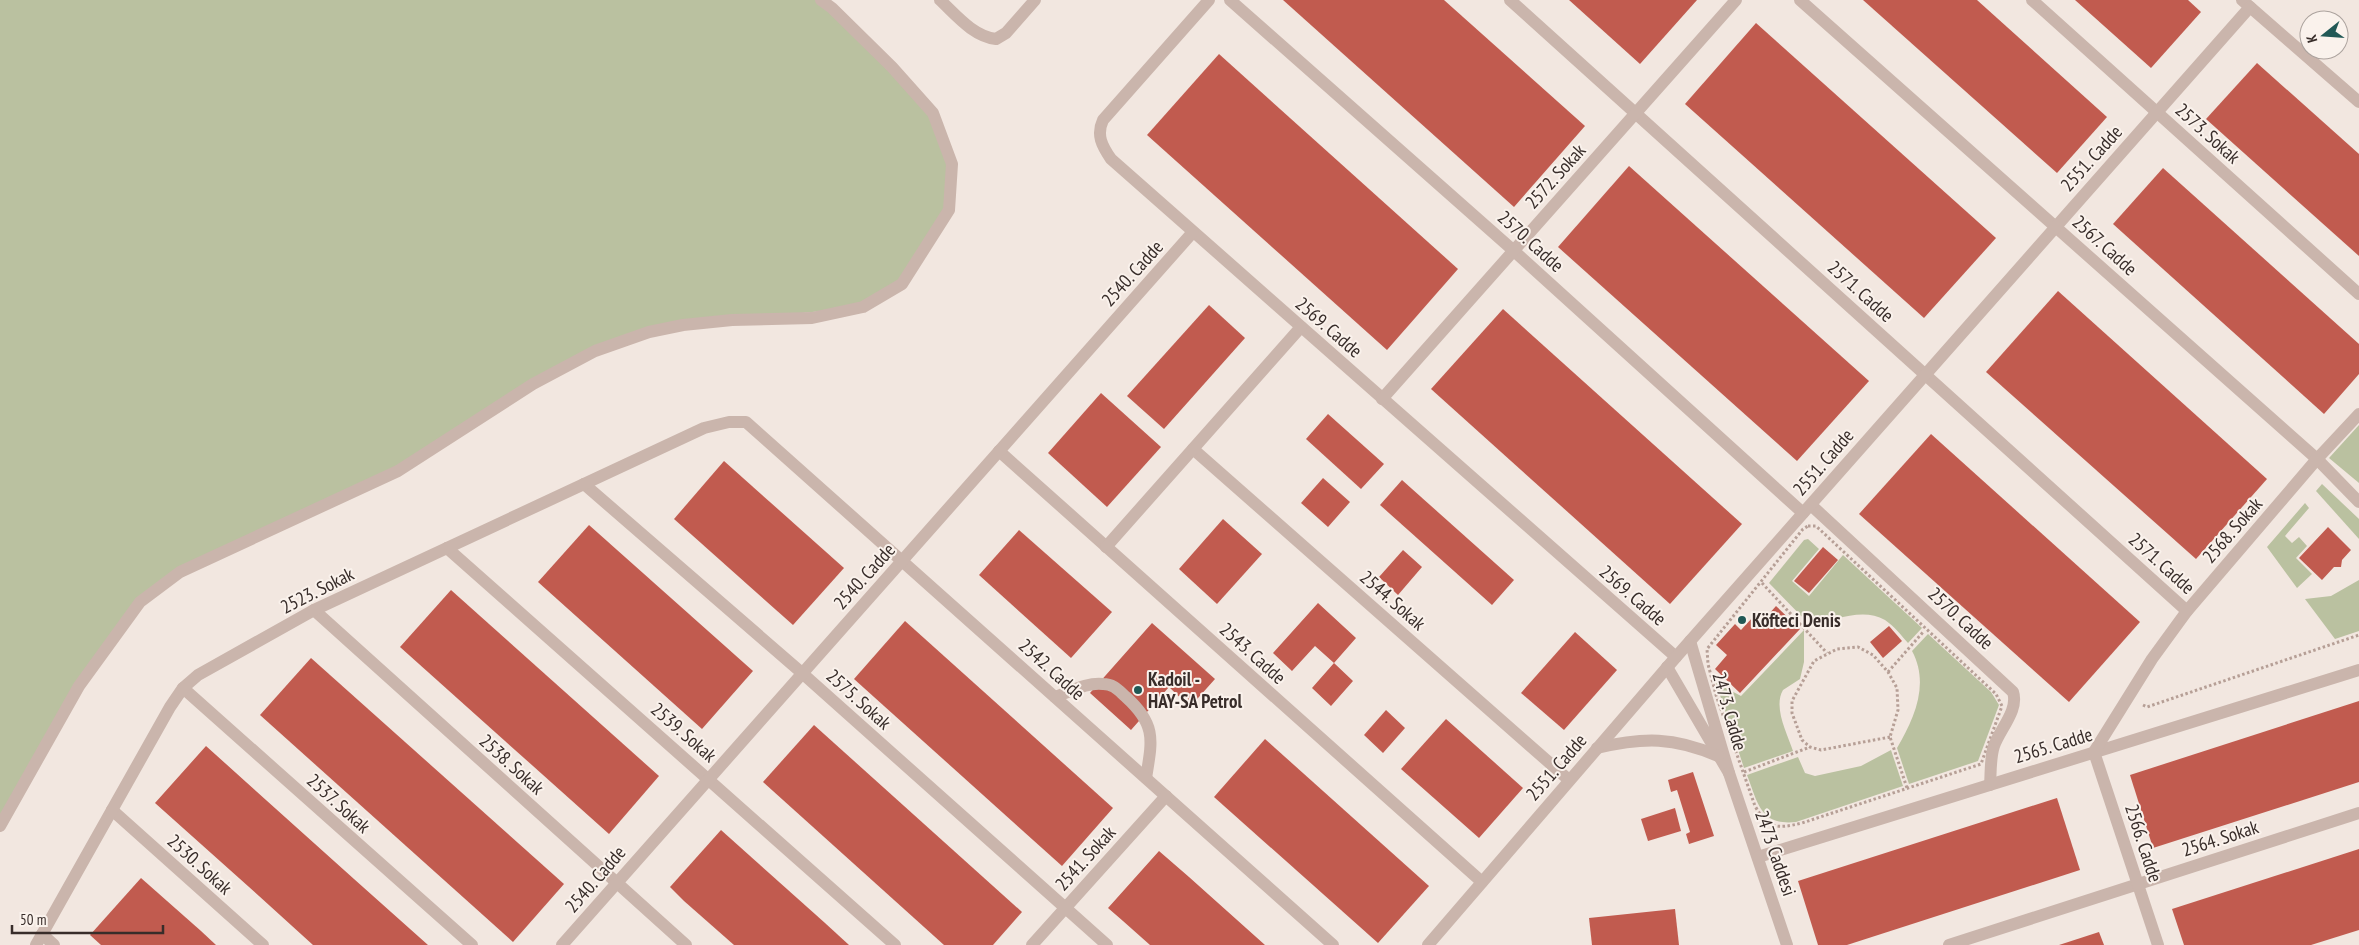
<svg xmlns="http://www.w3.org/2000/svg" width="2359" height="945" font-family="'PT Sans Narrow',sans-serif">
<rect width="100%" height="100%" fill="#f2e7e0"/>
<g fill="#bac1a0">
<polygon points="0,0 821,0 933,113 952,164 949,210 902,284 863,307 683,325 595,351 398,471 249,538 140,602 79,686 0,826"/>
<polygon points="2359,425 2359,483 2329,458"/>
<polygon points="2322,484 2359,519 2359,539 2316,491"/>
<polygon points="2305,503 2309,508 2285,536 2292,543 2299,537 2307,546 2296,558 2312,574 2297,588 2267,547"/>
<path d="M1808,539L1819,549L1792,581L1809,596L1843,555L1922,628L1908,643C1901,635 1894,626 1885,620C1863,607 1834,620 1811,626L1769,583L1804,540Z"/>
<polygon points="2359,580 2359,631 2335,639 2305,599 2331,596"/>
<path d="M1804,630V662L1800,679L1783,690C1773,707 1787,733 1793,751L1744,768L1716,683L1741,696Z"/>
<path d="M1928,634L1991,692L1999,705L1978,761L1909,784L1897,748C1914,719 1930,684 1912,651Z"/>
<path d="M1891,750L1903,786L1796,822C1760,826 1758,803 1747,775L1798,757L1805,773L1815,776L1861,766Z"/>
</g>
<g fill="#c15b4f">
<polygon points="1283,0 1444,0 1585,126 1514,207"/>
<polygon points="1569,0 1697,0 1640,64"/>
<polygon points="1863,0 1977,0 2107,117 2057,173"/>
<polygon points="2075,0 2188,0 2201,12 2151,68"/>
<polygon points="1756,23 1996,238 1924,318 1685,104"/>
<polygon points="1219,54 1458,269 1387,350 1147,135"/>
<polygon points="2257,63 2359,154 2359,256 2206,119"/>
<polygon points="1629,166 1869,381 1797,461 1558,247"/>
<polygon points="2163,168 2359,344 2359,374 2324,414 2113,224"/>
<polygon points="2058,291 2267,479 2196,559 1986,372"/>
<polygon points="1209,305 1245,338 1164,429 1127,396"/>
<polygon points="1503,309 1742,524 1670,604 1431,389"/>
<polygon points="1101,393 1161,447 1107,507 1048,453"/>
<polygon points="1328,414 1384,464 1361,489 1306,439"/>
<polygon points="1931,434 2140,622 2069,702 1859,514"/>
<polygon points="724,461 844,568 793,625 674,519"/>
<polygon points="1323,478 1350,502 1328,527 1301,503"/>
<polygon points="1402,480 1514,580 1492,605 1380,505"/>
<polygon points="1223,519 1262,554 1217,604 1179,569"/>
<polygon points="589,525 753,671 702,729 538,582"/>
<polygon points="2328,527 2351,550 2342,560 2341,567 2334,567 2322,580 2299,558"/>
<polygon points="1019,530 1112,612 1071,658 979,575"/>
<polygon points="1823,547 1838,560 1809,593 1794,581"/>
<polygon points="1403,550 1422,567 1398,595 1379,577"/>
<polygon points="451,590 659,776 609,834 400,647"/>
<polygon points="1318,603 1356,638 1334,663 1353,681 1331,706 1312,688 1334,663 1315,646 1292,671 1273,653"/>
<polygon points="1776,606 1800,629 1740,693 1715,669 1727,655 1716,645 1735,624 1741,630 1753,617 1760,624"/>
<polygon points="905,621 1113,808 1062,866 854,679"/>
<polygon points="1152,623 1215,679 1190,707 1169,687 1131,730 1090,693"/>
<polygon points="1889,626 1902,641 1883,658 1870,642"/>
<polygon points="1575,632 1617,670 1564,730 1521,693"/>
<polygon points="311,658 564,884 513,942 260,715"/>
<polygon points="2359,701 2359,782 2153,848 2130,775"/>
<polygon points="1386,710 1405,728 1383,753 1364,735"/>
<polygon points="1446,719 1523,788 1479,838 1401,769"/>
<polygon points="814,725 1022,912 993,945 944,945 763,782"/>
<polygon points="1265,739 1429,886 1378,943 1214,797"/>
<polygon points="206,746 354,879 428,945 313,945 259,896 155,803"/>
<polygon points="1693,772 1714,836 1689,844 1686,834 1690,832 1677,790 1671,792 1668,780"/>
<polygon points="2057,798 2080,870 1847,945 1818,945 1798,881"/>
<polygon points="1675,808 1681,831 1648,841 1641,819"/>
<polygon points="721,830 825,923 849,945 734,945 684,901 670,887"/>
<polygon points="2359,849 2359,930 2311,945 2184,945 2172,909"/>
<polygon points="1159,851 1189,877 1265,945 1150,945 1123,921 1108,908"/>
<polygon points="141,878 201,931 216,945 101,945 90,935"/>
<polygon points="1675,909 1679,945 1592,945 1589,918"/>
<polygon points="2099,932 2104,945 2059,945"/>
</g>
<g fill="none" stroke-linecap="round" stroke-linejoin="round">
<g stroke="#b69f96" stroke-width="3" stroke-dasharray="2.5 2.5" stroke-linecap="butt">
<path d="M1808,526H1816L1996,694L2002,706L1981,764L1802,823C1777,829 1768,829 1755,806L1716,695L1708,664L1707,649L1803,529Z"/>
<polyline points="1762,583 1827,653"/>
<polyline points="1888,672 1924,631"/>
<polyline points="2143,705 2147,707 2359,635"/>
<polyline points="1890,737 1821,750 1810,747 1802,740 1792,713 1792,701 1814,661 1837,649 1858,647 1873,655 1888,672 1897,688 1898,710 1890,737 1907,788"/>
<polyline points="1744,772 1810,747"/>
</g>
<g stroke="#cab5ac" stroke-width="12">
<path d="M940,0C957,16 973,36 996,39L1006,33L1035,0"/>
<path d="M1209,0L1103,120C1096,135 1102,146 1111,159L1676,657"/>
<polyline points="1230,0 1514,251 1803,513"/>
<polyline points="1510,0 2187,611"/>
<polyline points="1800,0 2317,459 2359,502"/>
<polyline points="2032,0 2359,294"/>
<polyline points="2242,0 2359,102"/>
<polyline points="1382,399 1736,0"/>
<polyline points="1193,449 1569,780"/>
<polyline points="999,451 1482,882"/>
<polyline points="584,484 802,673 1107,945"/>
<path d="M1811,505L2013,692C2019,710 2000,729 1994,746C1990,758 1991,772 1990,785"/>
<polyline points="1106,547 1301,327"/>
<polyline points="447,548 895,945"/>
<polyline points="314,610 686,945"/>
<polyline points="1667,667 1729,773 1690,641"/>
<polyline points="183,688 472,945"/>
<path d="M1055,697C1070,692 1087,682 1103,684C1114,684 1119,691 1126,697C1157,725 1152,741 1146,778"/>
<path d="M1597,748C1644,737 1674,737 1718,756"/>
<polyline points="1729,773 1787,945"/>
<polyline points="112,810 263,945"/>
<polyline points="0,826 79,686 140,602 180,572 398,471 533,384 595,351 649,332 683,325 732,320 812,318 863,307 902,284 949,210 952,164 933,113 892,67 832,8 821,0"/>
<polyline points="1758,857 2359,670"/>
<polyline points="42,934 54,945"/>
<polyline points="36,945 170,707 183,688 198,675 314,610 704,428 729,422 746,422 1333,945"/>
<polyline points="562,945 1193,232"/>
<polyline points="1032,945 1166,796"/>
<polyline points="1428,945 1676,657 2250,7"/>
<polyline points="1949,945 2359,813"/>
<polyline points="2158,945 2094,752 2152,659 2187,611 2317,459 2359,414"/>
</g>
</g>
<g fill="#215855" stroke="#faf2ec" stroke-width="2">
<circle cx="1742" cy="620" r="5"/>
<circle cx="1138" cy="690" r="5"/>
</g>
<g text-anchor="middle" stroke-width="4" stroke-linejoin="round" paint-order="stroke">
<g font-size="19" fill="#382d2a" stroke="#faf2ec">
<text transform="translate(2208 133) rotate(42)" y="7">2573. Sokak</text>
<text transform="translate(2091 158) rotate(-48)" y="7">2551. Cadde</text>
<text transform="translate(1555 176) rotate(-48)" y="7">2572. Sokak</text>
<text transform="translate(1531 241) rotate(42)" y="7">2570. Cadde</text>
<text transform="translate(2105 245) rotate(42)" y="7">2567. Cadde</text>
<text transform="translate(1132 273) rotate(-48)" y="7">2540. Cadde</text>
<text transform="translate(1861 291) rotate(42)" y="7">2571. Cadde</text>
<text transform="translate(1329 327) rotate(41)" y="7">2569. Cadde</text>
<text transform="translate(1823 462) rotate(-49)" y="7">2551. Cadde</text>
<text transform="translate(2232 530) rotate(-49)" y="7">2568. Sokak</text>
<text transform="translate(2162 563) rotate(42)" y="7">2571. Cadde</text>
<text transform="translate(864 576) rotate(-48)" y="7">2540. Cadde</text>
<text transform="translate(317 590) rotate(-27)" y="7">2523. Sokak</text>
<text transform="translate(1633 595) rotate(41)" y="7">2569. Cadde</text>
<text transform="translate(1393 600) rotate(41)" y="7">2544. Sokak</text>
<text transform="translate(1961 618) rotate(43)" y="7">2570. Cadde</text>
<text transform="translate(1253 653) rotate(42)" y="7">2543. Cadde</text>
<text transform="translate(1052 669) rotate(42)" y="7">2542. Cadde</text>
<text transform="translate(859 699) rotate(42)" y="7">2575. Sokak</text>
<text transform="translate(1730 711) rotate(74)" y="7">2473. Cadde</text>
<text transform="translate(684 732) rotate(41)" y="7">2539. Sokak</text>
<text transform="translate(2053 745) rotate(-17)" y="7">2565. Cadde</text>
<text transform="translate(512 764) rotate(42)" y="7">2538. Sokak</text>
<text transform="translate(1556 767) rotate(-49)" y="7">2551. Cadde</text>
<text transform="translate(339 803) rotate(42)" y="7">2537. Sokak</text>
<text transform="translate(2220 838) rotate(-18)" y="7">2564. Sokak</text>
<text transform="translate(2144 843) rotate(72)" y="7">2566. Cadde</text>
<text transform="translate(1776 853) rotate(71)" y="7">2473 Caddesi</text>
<text transform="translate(1085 858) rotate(-48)" y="7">2541. Sokak</text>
<text transform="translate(200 864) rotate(42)" y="7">2530. Sokak</text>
<text transform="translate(595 879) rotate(-49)" y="7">2540. Cadde</text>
</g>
<g font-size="19" font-weight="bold" fill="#382d2a" stroke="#faf2ec" text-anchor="start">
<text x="1752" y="627">Köfteci Denis</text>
<text x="1148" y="686">Kadoil -<tspan x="1148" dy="22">HAY-SA Petrol</tspan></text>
</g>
</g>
<g transform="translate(2324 35) rotate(253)"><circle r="24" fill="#faf2ec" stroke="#aca39e"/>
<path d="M0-4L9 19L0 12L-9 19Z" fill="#215855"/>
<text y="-8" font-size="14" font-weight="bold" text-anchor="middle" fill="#382d2a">K</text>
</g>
<path d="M12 925v8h151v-8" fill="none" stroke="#382d2a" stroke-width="2.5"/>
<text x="20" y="925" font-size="15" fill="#382d2a" stroke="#faf2ec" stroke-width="4" paint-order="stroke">50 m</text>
</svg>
